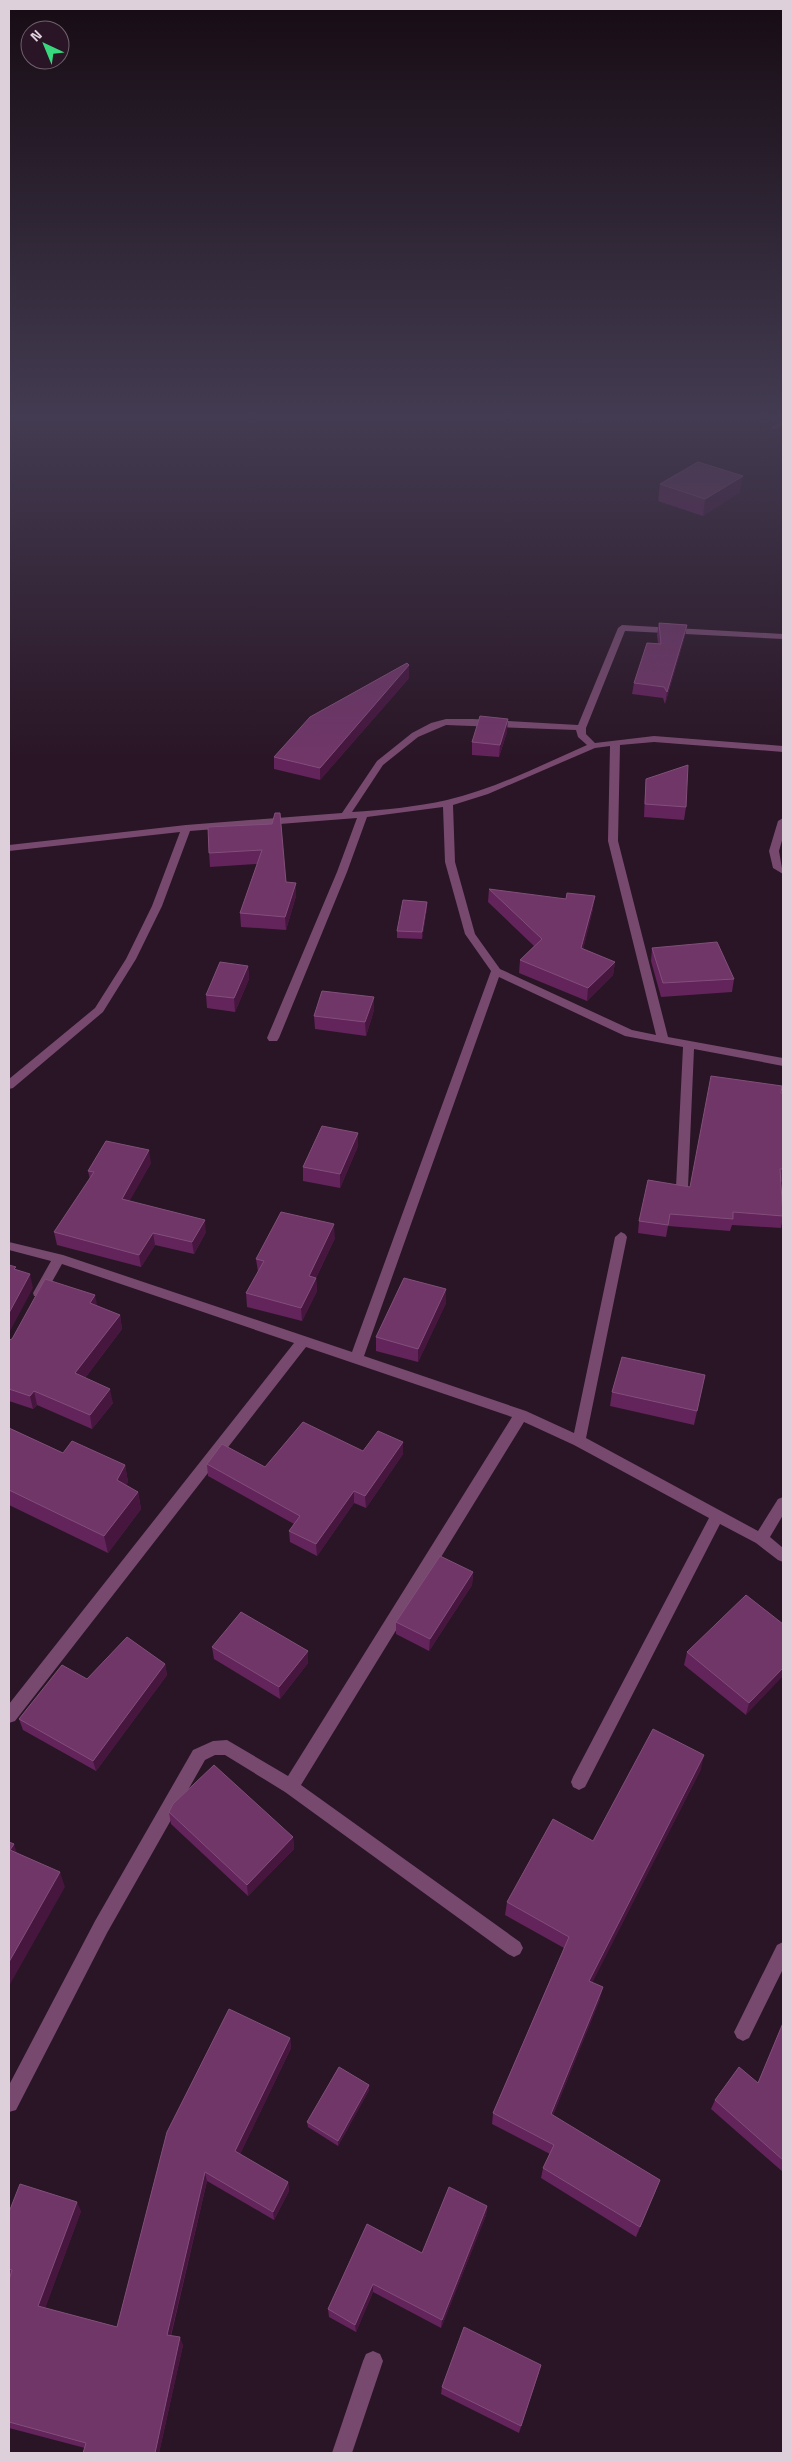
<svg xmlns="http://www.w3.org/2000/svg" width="792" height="2462" font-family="'Titillium Web',sans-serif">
<rect width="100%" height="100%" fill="#291525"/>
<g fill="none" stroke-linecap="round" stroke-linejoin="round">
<g fill="#77496e" fill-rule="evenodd">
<polygon points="595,414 602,414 587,423 583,423 583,421"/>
<polygon points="783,420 783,425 776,429 772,429 772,427"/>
<path d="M622,625L783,634V639L625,631L586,728V734L595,743L654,736L783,746V752L654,742L620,745L618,841L668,1037L783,1058V1066L694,1049L688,1187L686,1190H678L676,1187L683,1047L625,1036L499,977L364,1356L526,1411L574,1433L615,1237L621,1232L625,1234L627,1237L586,1438L758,1531L778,1499L783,1497V1515L770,1537L783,1548V1562L778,1560L756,1543L720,1524L585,1787L579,1790L573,1787L571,1782L573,1777L709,1518L574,1445L524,1422L301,1785L520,1942L523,1948L520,1954L514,1957L508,1954L285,1792L225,1755H215L205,1760L107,1933L16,2110L9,2112V2085L95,1921L193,1750L213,1741L227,1740L288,1776L512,1417L306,1347L15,1721L9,1723V1704L294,1343L62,1264L44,1296H34L33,1293L51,1261L9,1250V1242L63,1255L352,1352L491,971L465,934L445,862L443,807L367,817L347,872L279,1038L277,1041H269L267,1038L337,872L357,818L190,831L162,906L136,959L103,1012L13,1088L9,1089V1079L95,1008L126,959L152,906L180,832L9,851V845L186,825L342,813L377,761L412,733L431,723L446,719H473L578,725L618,628ZM446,725L576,730L578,737L587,745C541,765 495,789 447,800C416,807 383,810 352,812L383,765L418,737ZM610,746L608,841L656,1035L632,1030L500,969L475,934L455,862L453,805L488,794L595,748Z"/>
<polygon points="783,818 783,837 779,851 783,874 773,868 769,851 778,821"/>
<polygon points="783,1942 783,1969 749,2038 743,2041 737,2038 734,2032 737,2026 777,1945"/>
<polygon points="373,2351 380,2354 383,2361 352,2453 332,2453 363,2361 366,2354"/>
</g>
</g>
<g fill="#63235b">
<polygon points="660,484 740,492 703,516 658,501"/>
<polygon points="659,623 687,625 685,636 665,704 663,698 632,694 634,683 658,644 657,635"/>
<polygon points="409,678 320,780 274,769 274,757"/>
<polygon points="507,732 499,757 472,755 472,742"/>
<polygon points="646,779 686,807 684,820 644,817 645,792"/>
<polygon points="272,824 286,882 296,896 286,930 241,927 240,913 257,864 210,867 209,853"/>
<polygon points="489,889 593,909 583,949 615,962 613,975 587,1001 519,973 520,960 534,946 488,902"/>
<polygon points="427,902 427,908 422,939 397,938 397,931"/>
<polygon points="652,948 734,979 732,992 661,997 651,961"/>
<polygon points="248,966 249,979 235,1012 207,1008 206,995"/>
<polygon points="374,1010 366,1036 315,1029 314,1016"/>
<polygon points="781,1093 783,1093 783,1182 781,1182 783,1217 781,1228 732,1225 730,1231 668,1226 666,1237 638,1233 639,1221 690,1187"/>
<polygon points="358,1146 340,1188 303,1181 303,1167"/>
<polygon points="151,1163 129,1201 206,1232 194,1254 155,1245 141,1267 57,1245 54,1232 90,1179 88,1171"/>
<polygon points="335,1238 316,1278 317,1291 302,1321 247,1307 246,1293 258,1272 256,1259"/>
<polygon points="446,1303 418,1362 376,1351 376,1337"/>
<polygon points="97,1306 120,1315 122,1329 85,1378 113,1403 92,1429 37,1405 33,1409 9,1401 9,1340"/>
<polygon points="705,1375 694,1425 610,1406 612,1392"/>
<polygon points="9,1428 63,1453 125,1465 128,1482 126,1485 138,1492 141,1509 108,1553 9,1505"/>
<polygon points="363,1451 403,1454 366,1508 354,1503 317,1556 290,1542 289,1531 294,1524 208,1476 207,1464 265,1467"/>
<polygon points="473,1572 472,1585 429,1651 396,1634 396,1622"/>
<polygon points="783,1624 746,1715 684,1665 687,1652"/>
<polygon points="212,1647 308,1651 308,1663 280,1699 214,1659"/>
<polygon points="165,1664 167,1675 96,1771 23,1730 19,1719 87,1679"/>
<polygon points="701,1769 592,1982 600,1999 553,2115 656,2190 636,2237 541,2178 543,2168 550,2154 492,2124 493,2113 564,1948 505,1915 507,1902 593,1841"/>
<polygon points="169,1812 293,1837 294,1849 248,1896 171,1824"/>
<polygon points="783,2023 783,2172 711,2109 715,2100 758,2083"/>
<polygon points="290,2038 291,2048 240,2154 288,2182 289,2191 274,2220 207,2181 171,2336 183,2345 159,2453 83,2453 85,2448 9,2428 9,2280 10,2276 9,2276 9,2212 81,2211 45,2308 117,2327 167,2132"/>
<polygon points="369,2085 369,2090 338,2146 308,2127 307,2122"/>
<polygon points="487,2206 486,2215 441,2328 373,2292 356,2332 329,2317 328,2309 422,2253"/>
<polygon points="539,2372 519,2433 441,2394 442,2387"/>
</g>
<g fill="#46163f">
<polygon points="743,476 740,492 703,516 705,499"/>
<polygon points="687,625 685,636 665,704 667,692"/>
<polygon points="409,665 409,678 320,780 320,768"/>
<polygon points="508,719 507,732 499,757 500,745"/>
<polygon points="296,883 296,896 286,930 285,917"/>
<polygon points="595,896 593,909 580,961 581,948"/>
<polygon points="427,902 427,908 422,939 422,932"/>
<polygon points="615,962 613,975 587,1001 588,988"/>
<polygon points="248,966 249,979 235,1012 234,998"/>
<polygon points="374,997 374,1010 366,1036 365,1022"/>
<polygon points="358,1133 358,1146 340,1188 340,1174"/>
<polygon points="149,1150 151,1163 124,1211 122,1199"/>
<polygon points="205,1220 206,1232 194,1254 192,1242"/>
<polygon points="334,1224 335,1238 310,1290 309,1276"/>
<polygon points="153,1233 155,1245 141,1267 139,1255"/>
<polygon points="30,1274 33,1288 9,1333 9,1313"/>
<polygon points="316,1278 317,1291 302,1321 301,1308"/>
<polygon points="446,1289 446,1303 418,1362 418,1349"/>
<polygon points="95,1295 98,1309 90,1303"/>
<polygon points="120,1315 122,1329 78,1387 75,1373"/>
<polygon points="110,1389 113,1403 92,1429 90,1415"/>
<polygon points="34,1391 37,1405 33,1409 30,1396"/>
<polygon points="403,1442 403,1454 366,1508 365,1496"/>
<polygon points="125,1465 128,1482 120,1497 117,1480"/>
<polygon points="354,1491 354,1503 317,1556 316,1544"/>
<polygon points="138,1492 141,1509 108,1553 104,1536"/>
<polygon points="473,1572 472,1585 429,1651 430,1639"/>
<polygon points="308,1651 308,1663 280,1699 279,1687"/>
<polygon points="165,1664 167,1675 96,1771 93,1761"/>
<polygon points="783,1668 783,1676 746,1715 749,1703"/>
<polygon points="704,1755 701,1769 587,1993 589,1981"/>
<polygon points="293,1837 294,1849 248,1896 247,1885"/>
<polygon points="14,1844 19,1860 10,1850"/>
<polygon points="60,1872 65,1887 9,1986 9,1962"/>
<polygon points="603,1987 600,1999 549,2125 551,2114"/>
<polygon points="290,2038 291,2048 237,2161 235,2151"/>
<polygon points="369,2085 369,2090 338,2146 338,2141"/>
<polygon points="205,2172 207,2181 169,2342 167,2335"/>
<polygon points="288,2182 289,2191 274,2220 273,2212"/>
<polygon points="77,2202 81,2211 43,2314 38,2306"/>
<polygon points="487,2206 486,2215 441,2328 442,2320"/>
<polygon points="373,2284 373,2292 356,2332 355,2325"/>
<polygon points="180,2337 183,2345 159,2453 155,2453"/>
<polygon points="541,2365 539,2372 519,2433 521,2426"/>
</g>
<g fill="#703668" stroke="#824e7a">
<polygon points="698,462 743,476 705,499 660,484"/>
<polygon points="659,623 687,625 667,692 664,687 634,683 647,643 661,644"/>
<polygon points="407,663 409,665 320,768 274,757 310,717"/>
<polygon points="480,716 508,719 500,745 472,742"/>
<polygon points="688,765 686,807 645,804 646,779"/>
<polygon points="275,813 280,813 286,882 296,883 285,917 240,913 262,850 209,853 208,827 272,824"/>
<polygon points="489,889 566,899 567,893 595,896 581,948 615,962 588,988 520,960 542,939"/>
<polygon points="403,900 427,902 422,932 397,931"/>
<polygon points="717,942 734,979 663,983 652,948"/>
<polygon points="220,962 248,966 234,998 206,995"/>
<polygon points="322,991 374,997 365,1022 314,1016"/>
<polygon points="711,1076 782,1086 781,1093 783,1093 783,1169 780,1169 783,1216 733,1212 733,1219 670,1214 668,1225 639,1221 648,1180 690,1187"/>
<polygon points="322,1126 358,1133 340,1174 303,1167"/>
<polygon points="106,1141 149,1150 122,1199 205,1220 192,1242 153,1233 139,1255 54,1232 94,1172 88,1171"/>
<polygon points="281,1212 334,1224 309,1276 316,1278 301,1308 246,1293 264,1261 256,1259"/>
<polygon points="9,1265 16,1267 14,1269 30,1274 9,1313"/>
<polygon points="404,1278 446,1289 418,1349 376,1337"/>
<polygon points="45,1279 95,1295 90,1303 120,1315 75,1373 110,1389 90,1415 34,1391 30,1396 9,1389 9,1340 12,1339"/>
<polygon points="622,1357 705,1375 697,1411 612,1392"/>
<polygon points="303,1422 363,1451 378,1431 403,1442 365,1496 354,1491 316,1544 289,1531 300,1516 207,1464 222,1444 265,1467"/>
<polygon points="9,1428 63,1453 72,1441 125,1465 117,1480 138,1492 104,1536 9,1490"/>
<polygon points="440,1556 473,1572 430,1639 396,1622"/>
<polygon points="746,1595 783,1624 783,1668 749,1703 687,1652"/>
<polygon points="241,1612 308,1651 279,1687 212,1647"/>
<polygon points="127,1637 165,1664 93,1761 19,1719 62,1665 87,1679"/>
<polygon points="653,1729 704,1755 589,1981 603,1987 551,2114 660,2180 640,2227 543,2168 554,2145 493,2113 569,1937 507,1902 553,1819 593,1841"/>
<polygon points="214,1765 293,1837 247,1885 169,1812 173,1804"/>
<polygon points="9,1842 14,1844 10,1850 60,1872 9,1962"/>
<polygon points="229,2009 290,2038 235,2151 288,2182 273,2212 205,2172 167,2335 180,2337 155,2453 83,2453 86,2443 9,2422 9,2280 12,2270 9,2269 9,2212 20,2184 77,2202 38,2306 117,2327 167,2132"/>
<polygon points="783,2023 783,2160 715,2100 739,2067 758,2083"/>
<polygon points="339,2067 369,2085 338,2141 307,2122"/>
<polygon points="449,2187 487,2206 442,2320 373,2284 355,2325 328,2309 367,2224 422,2253"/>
<polygon points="464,2327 541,2365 521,2426 442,2387"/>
</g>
<linearGradient id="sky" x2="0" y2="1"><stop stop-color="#170c14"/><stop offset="0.55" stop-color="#433b51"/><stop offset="1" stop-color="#433b51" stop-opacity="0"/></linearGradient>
<rect width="792" height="758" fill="url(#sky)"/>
<rect width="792" height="2462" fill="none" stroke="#ded0da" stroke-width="20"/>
<g transform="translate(45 45) rotate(316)"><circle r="24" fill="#291525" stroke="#71606d"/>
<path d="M0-4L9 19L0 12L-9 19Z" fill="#39d87f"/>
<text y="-8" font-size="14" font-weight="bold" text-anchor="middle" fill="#ded0da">N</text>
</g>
</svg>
